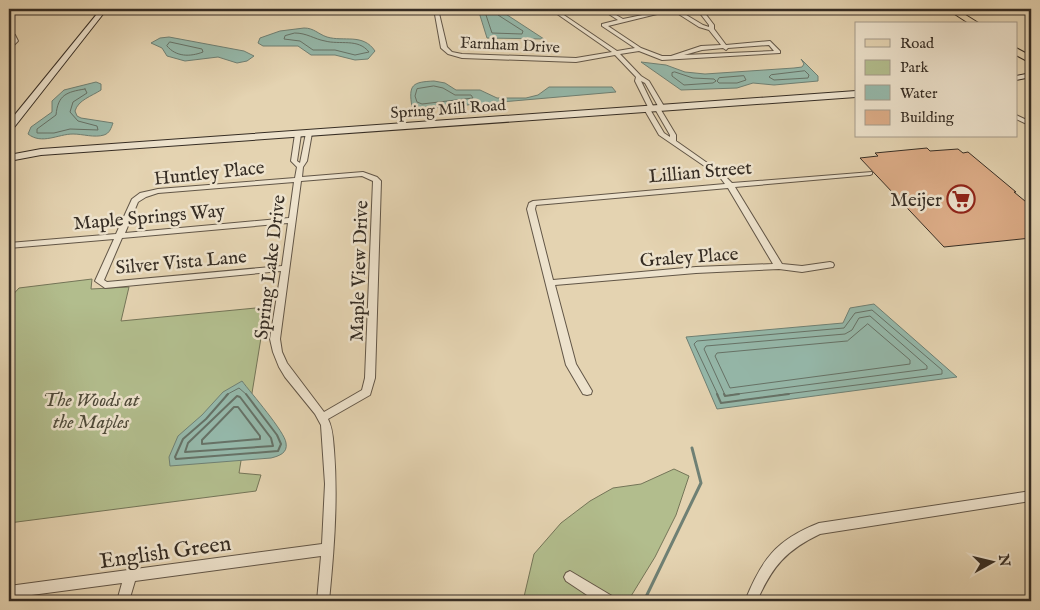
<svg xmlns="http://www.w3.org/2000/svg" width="1040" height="610" font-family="'IM FELL English',serif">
<rect width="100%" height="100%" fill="#e4d3b1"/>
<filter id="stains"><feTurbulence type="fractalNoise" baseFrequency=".004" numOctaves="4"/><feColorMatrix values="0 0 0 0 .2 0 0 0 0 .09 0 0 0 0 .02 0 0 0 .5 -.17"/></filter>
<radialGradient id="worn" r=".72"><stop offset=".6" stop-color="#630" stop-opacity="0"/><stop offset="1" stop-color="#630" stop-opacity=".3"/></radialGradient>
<g fill="#b2bd8d" stroke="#747558">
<polygon points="92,279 91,289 129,287 121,321 266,307 239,473 261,475 256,491 9,523 9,299 19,288"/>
<polygon points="674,469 689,476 676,515 655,557 628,601 523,601 534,554 561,523 590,501 613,488 641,484"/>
</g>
<g fill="#95b8aa" stroke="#6f8074">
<polygon points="478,9 498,9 544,39 487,38"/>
<path d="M304,28C314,28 318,34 327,37C344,42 363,33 375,51L368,59L355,60L335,55H311L298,46H263L258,43L260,38L280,31Z"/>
<polygon points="169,37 244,51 254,56 247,61 237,63 218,57 185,61 167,56 162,48 151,43 160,38"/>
<polygon points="801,59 818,76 818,81 774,85 753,83 737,88 681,90 641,62 666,65 685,72 705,74 794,68 802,67 804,64"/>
<path d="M434,81L445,83L456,90H480L497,98H526L538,95L549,87H612L616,92L421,109L412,107C408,84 413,82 434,81Z"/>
<path d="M96,82L101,84V90C92,96 78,100 75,111L77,116L81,118L113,123C111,128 110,133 104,135C94,138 83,134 73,134C58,134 42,145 28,134L31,127L52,112V101L64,90Z"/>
<polygon points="874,304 957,377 717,409 686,337 843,323 850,308"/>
<path d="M242,381C251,393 285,432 286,443C288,453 279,456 271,458L170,466L169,457L178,436L202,415L223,392Z"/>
</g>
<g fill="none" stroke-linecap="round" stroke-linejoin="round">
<g stroke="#667267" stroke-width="1">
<polyline points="484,9 492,33 522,34 523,31 498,15 496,9"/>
<path d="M295,33C307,33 314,39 325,41C340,45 358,38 369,52L355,55L335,50H313L300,41L284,39L285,36Z"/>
<path d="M170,42L202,49L203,52C190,57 176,57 167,46Z"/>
<polygon points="805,71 809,75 808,78 774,80 769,77 771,75"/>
<polygon points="675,72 693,78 714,79 716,81 713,83 684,85 672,76 672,73"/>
<polygon points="744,76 746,80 737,83 719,83 717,81 719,78"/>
<polygon points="434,86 443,88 455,95 471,95 473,98 422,104 417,102 415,96 417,89"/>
<path d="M85,89L87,93L73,102L70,112L78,121L97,126L98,130L70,129L54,133H37V129L56,115C58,95 66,92 85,89Z"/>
<polygon points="868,324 910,360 910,364 730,388 715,356 717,353 847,341"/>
<polyline points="226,395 239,388 247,395"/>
<polyline points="718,395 694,344 697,341 844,328 855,313 872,310 942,370 942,374 779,395"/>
<polyline points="725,395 704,349 706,346 845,334 852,330 859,318 870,316 927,366 927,369 730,395"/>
</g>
<g stroke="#667267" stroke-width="2">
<polyline points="228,394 206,419 183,439 175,457 176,459 278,451 281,444 277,435 246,394"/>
<polyline points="717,394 721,403 789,394"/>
<polyline points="724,394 725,396 739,394"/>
<polygon points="237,396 240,397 271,438 273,446 185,452 188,443"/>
<polygon points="234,407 238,407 260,436 260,439 202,444 202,440"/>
</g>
<polyline stroke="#6f8074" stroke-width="3" points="644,601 701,483 692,448"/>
</g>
<polygon fill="#dcac87" stroke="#362d24" points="927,148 930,151 958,149 963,153 968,152 1016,192 1014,192 1031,206 1031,238 944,247 860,158 878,156 875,153"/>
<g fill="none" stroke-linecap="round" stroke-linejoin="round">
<g stroke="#625647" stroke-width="2">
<g id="street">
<path d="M434,9H438L447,47L452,52L462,54L576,58L612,52L550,9H555L617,51L635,48L602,26V24L618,20L601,9H606L623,19L657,12L725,9L723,10L704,12L714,25V29L726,45L770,41L780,51V53L662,60L639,51L620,54L641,76L649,81L665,108L661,110L676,135V141L723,174L732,183L872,172V174L870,175L735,187L782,264L802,266L830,262L833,263L834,265L833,267L802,272L779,269L696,273L555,285L576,364L592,391L591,394L587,395L583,394L566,365L527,209L529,203L533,201L725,184L719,176L659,135L644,109L648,107L635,81L636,77L615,55L576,62L462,58L448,54L441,48ZM699,12L709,25V27L703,25L683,13ZM677,13L699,27L709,30L721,45L701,46L671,56H662L641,48L608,26L657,14ZM769,45L774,51L684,55L702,50L723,48L726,50L728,48ZM641,81L645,83L658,106L654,108ZM655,109L670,135V137L664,133L651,111ZM728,188L773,264L696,267L553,280L535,209L536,205Z"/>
<polygon points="9,32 15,35 18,41 9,50 9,45 12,41 9,36"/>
<polygon points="1016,115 1031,122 1031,126 1016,119"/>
<path d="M309,131L312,133L307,161L303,167L302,177L363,172L377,177L381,181L375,378L370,395L328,419C333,429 333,439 334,450C338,500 334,551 329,601H317L321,556L135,581L129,601H117L122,583L9,598V586L322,544L325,484L321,425L315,414L285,377L279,367L273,352L270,339L281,271L105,288L95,281L114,239L9,248V243L116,234L132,199L140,193L158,189L295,178L297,167L291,161L295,134L298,132L301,134L297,161L300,163L306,133ZM362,176L373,181L365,378L362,390L324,412L287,363L282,352L280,339L301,181ZM294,182L289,218L125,233L138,202L146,197L158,193ZM288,223L282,266L107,282L104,280L122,238Z"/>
<path d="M1031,491V501L820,534C786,550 772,567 757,601H745C762,559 776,540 819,523Z"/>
<polygon points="570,571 612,596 613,601 596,601 566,581 564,577 566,573"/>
</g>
</g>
<g stroke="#362d24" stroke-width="2">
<g id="secondary">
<polygon points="101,9 107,9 12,130 9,131 9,122"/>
<polygon points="1031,73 1031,77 1016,80 1016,76"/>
<polygon points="856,91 856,97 41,155 9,161 9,155 41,149"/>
</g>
</g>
<g stroke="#362d24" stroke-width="2">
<g id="primary">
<polygon points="947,9 956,9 980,24 970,24"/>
<polygon points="1016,48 1031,56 1031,63 1016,55"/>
</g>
</g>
<use href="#street" fill="#ede2cc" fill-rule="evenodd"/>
<use href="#secondary" fill="#ede2cc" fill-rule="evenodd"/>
<use href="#primary" fill="#e4d3b1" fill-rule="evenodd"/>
</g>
<defs>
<g id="supermarket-ring" transform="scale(1.4375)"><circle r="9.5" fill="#ede2cc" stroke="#8f2418" stroke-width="1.5"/><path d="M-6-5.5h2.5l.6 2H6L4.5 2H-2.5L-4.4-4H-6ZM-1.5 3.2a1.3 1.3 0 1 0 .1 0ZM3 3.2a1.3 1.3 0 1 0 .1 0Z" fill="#8f2418"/></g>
</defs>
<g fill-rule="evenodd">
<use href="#supermarket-ring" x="961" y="199"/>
</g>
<g text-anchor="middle" stroke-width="5" stroke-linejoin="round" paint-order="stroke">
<g font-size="16" fill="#362d24" stroke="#ede2cc">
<text transform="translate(510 44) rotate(3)" y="6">Farnham Drive</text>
<text transform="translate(448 108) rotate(-4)" y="6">Spring Mill Road</text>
</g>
<g font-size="19" fill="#362d24" stroke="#ede2cc">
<text transform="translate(700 171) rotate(-5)" y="7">Lillian Street</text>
<text transform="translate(209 172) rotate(-6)" y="7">Huntley Place</text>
<text transform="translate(149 216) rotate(-5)" y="7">Maple Springs Way</text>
<text transform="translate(689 256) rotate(-4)" y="7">Graley Place</text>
<text transform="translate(181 261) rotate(-5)" y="7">Silver Vista Lane</text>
<text transform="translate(269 267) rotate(-83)" y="7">Spring Lake Drive</text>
<text transform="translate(358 271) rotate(-88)" y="7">Maple View Drive</text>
</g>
<g font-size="19" fill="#362d24" stroke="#ede2cc" text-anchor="end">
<text x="942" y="206">Meijer</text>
</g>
<g font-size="19" font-style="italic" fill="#4f4a39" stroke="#ede2cc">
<text x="91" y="406">The Woods at<tspan x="91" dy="22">the Maples</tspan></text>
</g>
<g font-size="22" fill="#362d24" stroke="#ede2cc">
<text transform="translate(165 551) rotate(-8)" y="8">English Green</text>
</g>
</g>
<rect width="1040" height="610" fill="none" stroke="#e4d3b1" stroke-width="30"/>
<rect x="10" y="10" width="1020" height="590" fill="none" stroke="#362d24" stroke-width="2.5"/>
<rect x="15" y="15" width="1010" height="580" fill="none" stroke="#362d24"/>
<rect x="855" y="22" width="162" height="115" fill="#ede2cc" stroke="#a49a89"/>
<rect x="865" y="39" width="25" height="8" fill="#e4d3b1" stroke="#a49a89"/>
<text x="900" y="48" font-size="15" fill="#362d24">Road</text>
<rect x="865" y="60" width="25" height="15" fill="#b2bd8d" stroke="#a49a89"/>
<text x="900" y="72" font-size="15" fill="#362d24">Park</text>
<rect x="865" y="85" width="25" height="15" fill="#95b8aa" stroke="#a49a89"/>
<text x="900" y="98" font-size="15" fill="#362d24">Water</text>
<rect x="865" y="110" width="25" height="15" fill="#dcac87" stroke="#a49a89"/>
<text x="900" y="122" font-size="15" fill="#362d24">Building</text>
<g transform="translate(992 562) rotate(82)" stroke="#ede2cc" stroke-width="4" paint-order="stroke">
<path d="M0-4L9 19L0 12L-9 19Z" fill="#362d24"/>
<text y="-8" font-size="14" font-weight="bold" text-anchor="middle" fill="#362d24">N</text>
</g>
<rect width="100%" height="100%" filter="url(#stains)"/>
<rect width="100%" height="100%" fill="url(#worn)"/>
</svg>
